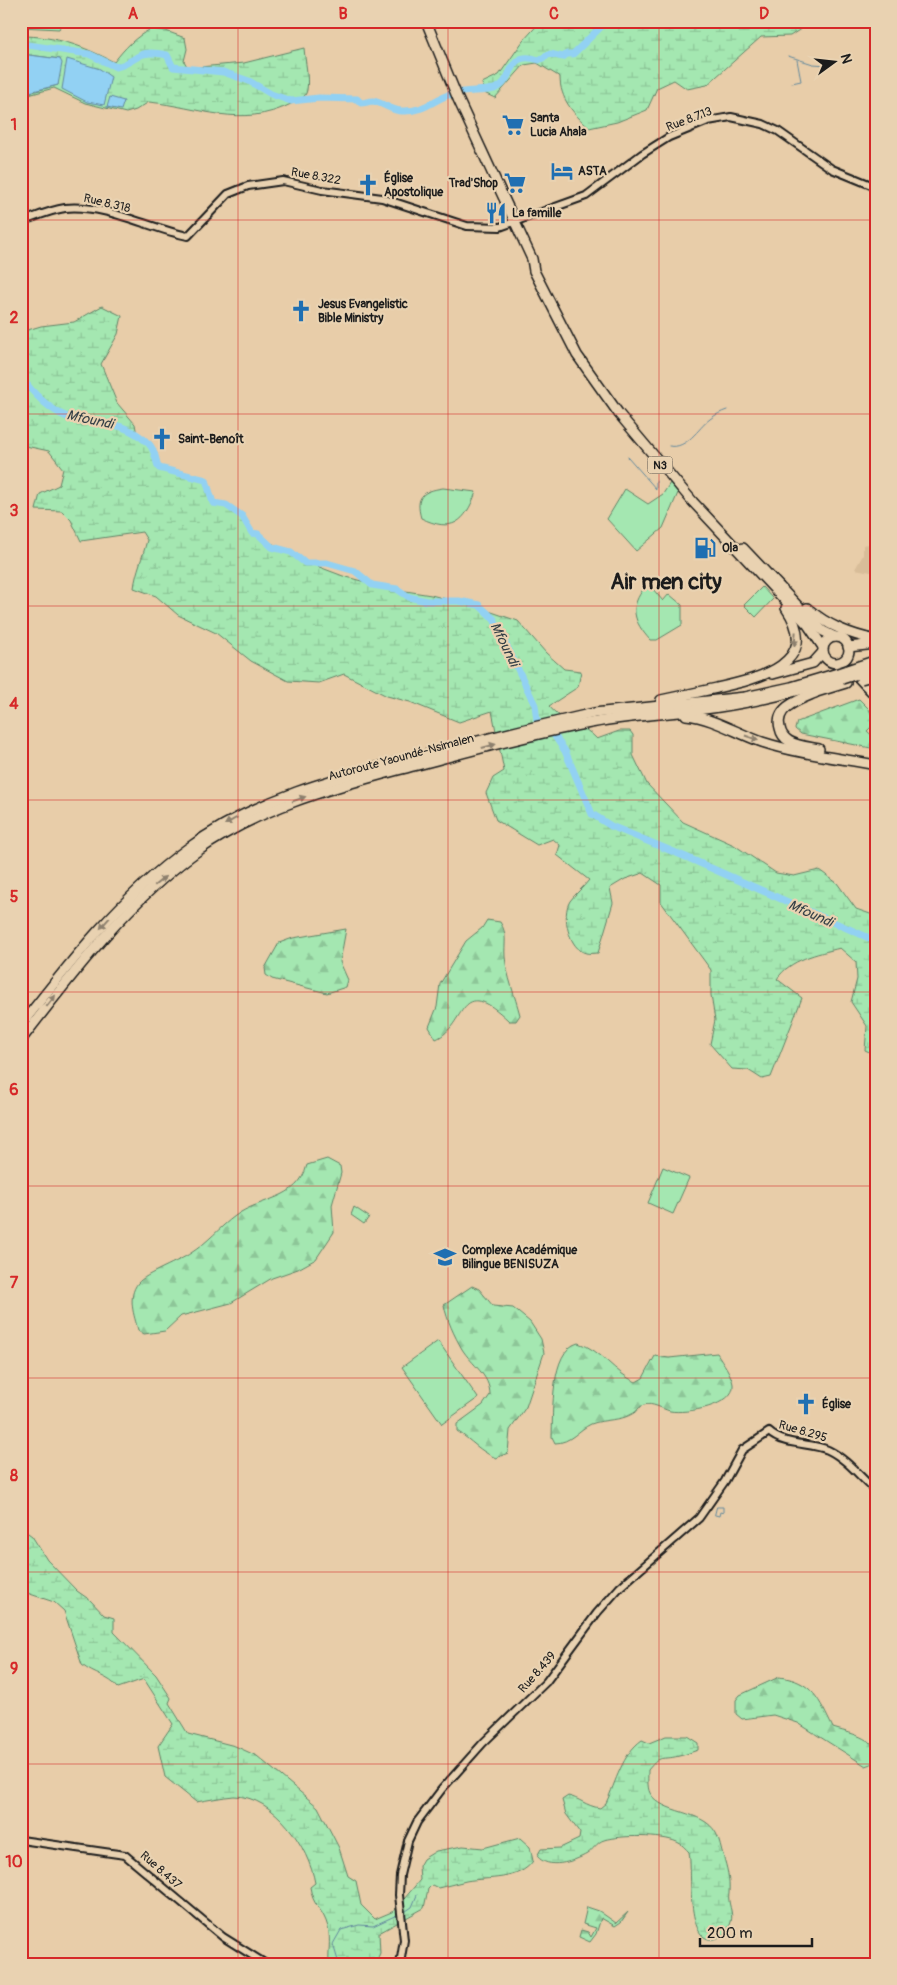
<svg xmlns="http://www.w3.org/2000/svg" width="897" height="1985" font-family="Pangolin,sans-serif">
<defs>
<pattern id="forest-firs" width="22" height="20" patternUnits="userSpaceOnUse" patternTransform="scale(1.25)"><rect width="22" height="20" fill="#a4e7b1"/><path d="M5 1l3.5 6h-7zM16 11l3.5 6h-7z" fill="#8dc698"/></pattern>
<pattern id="wetland-marsh" width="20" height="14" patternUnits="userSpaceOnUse" patternTransform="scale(1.25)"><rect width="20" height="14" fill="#a4e7b1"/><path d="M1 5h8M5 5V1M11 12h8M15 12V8" fill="none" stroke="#8dc698"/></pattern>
</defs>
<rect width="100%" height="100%" fill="#e8cda9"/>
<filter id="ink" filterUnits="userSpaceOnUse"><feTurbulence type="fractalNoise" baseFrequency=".02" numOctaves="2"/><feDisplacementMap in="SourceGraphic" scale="10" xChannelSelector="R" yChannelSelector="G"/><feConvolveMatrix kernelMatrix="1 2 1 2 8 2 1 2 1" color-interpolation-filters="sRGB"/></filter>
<g filter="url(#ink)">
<polygon fill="#d8bd99" points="876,543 876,573 855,569 863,555 863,545"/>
<g fill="#a4e7b1" stroke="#608266">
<polygon points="21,21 63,21 59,29 21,27"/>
<polygon points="670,483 678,493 663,528 636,551 607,519 625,489 648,504 663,494"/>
<path d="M443,488L476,492C465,523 452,533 421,518C415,497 422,491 443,488Z"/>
<path d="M645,587L652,588L663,601L669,594L682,605V625L657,640H650C633,621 629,607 645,587Z"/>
<polygon points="762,587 773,599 756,617 744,605"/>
<polygon points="663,1167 689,1178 673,1214 648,1203"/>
<polygon points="354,1207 369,1217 364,1224 351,1215"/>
<polygon points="438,1341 478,1398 442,1424 402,1367"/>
</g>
<g fill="url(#forest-firs)" stroke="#608266">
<polygon points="859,699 869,709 875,723 867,731 876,739 876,749 801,734 795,729 797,722"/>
<path d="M487,920L500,922C508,934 504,943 505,957C507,976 515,996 520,1015L516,1021H509C458,972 467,1026 436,1039L429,1027L437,1007L440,984L466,941L482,928Z"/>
<polygon points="346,929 340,962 348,980 346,987 327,993 272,979 266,975 265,968 279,943 293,938"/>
<path d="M327,1159L340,1166L341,1173L332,1205L334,1232L316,1259L298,1269L272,1278L231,1303L181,1316L165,1331L144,1334L138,1330C134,1315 127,1297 138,1283C145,1274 180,1261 191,1253C207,1243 220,1227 235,1216C260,1197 298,1201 307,1165Z"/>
<path d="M472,1286L479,1289L493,1306L513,1308L530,1322L541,1339L544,1353L526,1407L510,1430L508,1453L496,1458C481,1452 471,1440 457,1431V1424L483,1405L490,1395C490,1375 472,1365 462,1349C454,1335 447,1320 444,1305Z"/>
<path d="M578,1343C602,1350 614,1373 636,1382L643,1378L655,1356L669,1358L717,1353C723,1363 731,1373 733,1384C736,1406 685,1414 670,1411C662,1409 652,1402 644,1405C639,1406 637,1412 632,1414C621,1421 604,1419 591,1424C578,1430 571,1443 555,1443L552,1437C553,1413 550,1350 578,1343Z"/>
<path d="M779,1677C813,1681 819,1700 833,1728C848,1733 876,1737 876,1756C876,1763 872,1764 866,1766L798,1723L773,1715L742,1719L736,1714V1700L740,1695Z"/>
<polygon points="587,1907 599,1911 616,1923 628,1912 621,1922 615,1926 601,1918 596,1934 590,1942 579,1937 581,1930 588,1932 591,1937 596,1928 583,1924"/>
</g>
<g fill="url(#wetland-marsh)" stroke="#608266">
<path d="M541,21H813L790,36L761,37L707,85L687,89L674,80L657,88L647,110L617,122L589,128C573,113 560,99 560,77L537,63L524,65L495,98L484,93L482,83L499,75L523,41Z"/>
<path d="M151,29L166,31L185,38L187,49L184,61L188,68L244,63L304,48C305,61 309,77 307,90C306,98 297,101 291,104C241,129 199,107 149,102L136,110L126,113L85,103L54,88L25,96L21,95L58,85L60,59L21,54V36C56,36 83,46 114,62C125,48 135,37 151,29Z"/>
<path d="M102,306L122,316L118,334L101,364L117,403L135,424L137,435L151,446L159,468L206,480L213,503L226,505L242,516L252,533L314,565L343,576L387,588L431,595L474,606L518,621L546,653L564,669L581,671L578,687L549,706C560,721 584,724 597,739L619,731H630L633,735V755L647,784L683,822L734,845L776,873L794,876L819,870L837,883L856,909L876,916V1055L865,1050L867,1026L851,1002L857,979L856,962L840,948C817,954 790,959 777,979L802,998L771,1077L762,1079L748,1070L732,1069L710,1044L715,1020L711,995V970L661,902V885L643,873L625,879L610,888L613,903L598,953C595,953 589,954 586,953C569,949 561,915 570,901C575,894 583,888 589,880L557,855L560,845L553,839L537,845L496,820L486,793L493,778L504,771L492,711L459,722L410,702L387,696L344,674L319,683L288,681L251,661L216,633L178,615L156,596L134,588C136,571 143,557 147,540L142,532L81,541L71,520L62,511L36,510L40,494L59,485L63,469L49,451L21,445V332L41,326L74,322Z"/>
<path d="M21,1528L32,1536L47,1560L77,1591L90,1600L104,1615L114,1618V1632L156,1675L171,1698L169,1703L188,1734L235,1746L257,1756L318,1807L339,1848L348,1876L356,1881L361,1905L375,1919L394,1911L420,1880L419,1866L423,1859L436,1851L463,1846L483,1848L520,1838L530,1847L533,1861C519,1881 488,1877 466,1881C457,1883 447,1886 438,1888L432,1885L428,1889L424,1908L379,1933L380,1953L375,1964H329C328,1949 332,1936 326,1921C320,1906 313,1906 310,1887L315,1883C309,1848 275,1796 234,1796C222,1797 208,1800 196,1802L165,1777L158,1746L173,1724L144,1679L118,1688C109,1676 94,1675 82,1665L64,1611L54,1602L21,1591Z"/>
<path d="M666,1736H687L698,1743V1750C691,1752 685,1755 679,1756C660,1761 662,1753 648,1770C648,1777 647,1787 650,1793C662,1815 703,1809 716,1833C720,1840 721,1849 723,1855C727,1867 730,1880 729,1893C727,1903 734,1912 731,1922C729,1928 726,1934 720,1937C684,1954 693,1870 689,1852C686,1849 682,1844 677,1842C662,1835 620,1835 604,1840C597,1842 593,1850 587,1854C573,1862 548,1870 537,1856L541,1849L560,1848L579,1839L580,1833L566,1814L562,1800L568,1796C579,1798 586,1806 600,1808L606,1803C616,1782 622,1754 642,1740L649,1743Z"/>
</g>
<g fill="#92d1f3" stroke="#63899d">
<polygon points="21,54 60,59 62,63 58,85 21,94"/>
<polygon points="67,59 100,69 111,77 104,105 87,102 62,89"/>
<polygon points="110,97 124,101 121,110 107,107"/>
</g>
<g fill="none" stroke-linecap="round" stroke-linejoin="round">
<g stroke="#63899d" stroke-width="1">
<polyline points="788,56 813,64 827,65"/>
<polyline points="792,83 801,81 797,60"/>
<path d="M669,446C687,450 698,428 710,419C715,415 721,412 727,410"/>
<polyline points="628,457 656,489"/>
<polyline points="656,481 656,489"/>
<polygon points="717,1507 723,1507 723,1513 720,1512 719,1516 715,1515"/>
<polyline points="403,1913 412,1907 417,1895"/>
<polyline points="339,1964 333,1944 341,1930 359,1925 373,1926 399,1914"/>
</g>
<g stroke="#92d1f3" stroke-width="7">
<path d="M21,44L89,54L116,67C141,61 134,48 167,55L173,67L223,72L249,81L271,94L291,101L319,98L357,99L361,103C365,103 369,101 373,101C383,103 392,111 402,111C426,112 434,98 452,94C466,90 481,92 494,89C516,83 504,49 539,60L550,54L563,57L567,54H573L607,21"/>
<polyline points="21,354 23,360 21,369"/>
<path d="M21,376C31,392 54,415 74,419C104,424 125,421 149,444C156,451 155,461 159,468L206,480L213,503L226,505L242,516L252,533L258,534L272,547L291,552L305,563H327L355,571L372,585L397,589L409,597L426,601H459L479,605L494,619L535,705L537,721L554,735L565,751L592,814L611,826L686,857L876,941"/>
</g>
<g stroke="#1c1c1c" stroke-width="10">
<g id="secondary">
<path d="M21,222C35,217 50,210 65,208C106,204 148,228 188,236L228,194L248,186L283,181L322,190L382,198L467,226L500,227L586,196L642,154L669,137L708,121L731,117L763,124L778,131L832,169L876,187"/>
<polyline points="21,1840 125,1855 223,1937 266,1964"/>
<path d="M400,1964L404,1940L399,1895L400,1875L408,1841L417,1822L442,1789L483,1743L546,1682L597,1613L620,1587L699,1518L725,1481L742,1450L769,1432C784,1446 810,1442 828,1450C847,1459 861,1478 876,1491"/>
</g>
</g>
<g stroke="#1c1c1c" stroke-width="12">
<g id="highway">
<polyline points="426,21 458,99 532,259 534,271 577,355 619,414 693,502 808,625 823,647"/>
<polyline points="743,548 812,621 823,631 835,637"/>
<path d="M807,608C828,626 849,634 876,640"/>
<circle cx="836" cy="650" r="13"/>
<polyline points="848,647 876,644"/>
<polyline points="773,674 813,663 823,652"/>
<polyline points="856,675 876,696"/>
<path d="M815,693C801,699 774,707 780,728C781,733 784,738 789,741C797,746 809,747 819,749"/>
<polyline points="810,694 846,683"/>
<path d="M661,700C679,696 698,692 717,688C757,679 824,664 786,608"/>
<path d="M686,715C714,718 736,733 762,742C799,754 838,758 876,765"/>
<path d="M21,1025C71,961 121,897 187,849C256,798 335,778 417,757C466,744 515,731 564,720L594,713L745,697L791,687L838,673"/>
<path d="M21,1040C74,972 126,903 196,852C257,809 327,789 398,770C460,754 522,736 585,724C629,715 674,714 719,707C761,701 801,690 842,679"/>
</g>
</g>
<use href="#secondary" stroke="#e9d2b1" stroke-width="6"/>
<use href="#highway" stroke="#e9d2b1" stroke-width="9"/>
<g stroke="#1c1c1c" stroke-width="12" stroke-linecap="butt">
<g id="highway-bridge">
<polyline points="838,673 871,662"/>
<polyline points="842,679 876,668"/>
<polyline points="861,679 876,675"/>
</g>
</g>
<use href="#highway-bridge" stroke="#e9d2b1" stroke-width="9"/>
</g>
<defs><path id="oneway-solid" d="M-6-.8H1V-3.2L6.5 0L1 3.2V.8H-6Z" transform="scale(1.25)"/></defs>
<g fill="#8d806e">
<use href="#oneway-solid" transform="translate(795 639) rotate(95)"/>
<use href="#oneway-solid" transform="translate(752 738) rotate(19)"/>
<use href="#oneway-solid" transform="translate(489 746) rotate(-15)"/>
<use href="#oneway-solid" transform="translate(299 799) rotate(-20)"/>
<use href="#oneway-solid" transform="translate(231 821) rotate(150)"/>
<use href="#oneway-solid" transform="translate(160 881) rotate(-40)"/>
<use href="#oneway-solid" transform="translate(105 923) rotate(131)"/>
<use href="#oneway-solid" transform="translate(51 1001) rotate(-52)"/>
</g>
</g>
<path fill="none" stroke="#d62828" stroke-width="1" stroke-opacity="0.55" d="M238,21V1964M448,21V1964M659,21V1964M21,220H876M21,414H876M21,606H876M21,800H876M21,992H876M21,1186H876M21,1378H876M21,1572H876M21,1764H876"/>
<defs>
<g id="supermarket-bare" transform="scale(1.725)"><path d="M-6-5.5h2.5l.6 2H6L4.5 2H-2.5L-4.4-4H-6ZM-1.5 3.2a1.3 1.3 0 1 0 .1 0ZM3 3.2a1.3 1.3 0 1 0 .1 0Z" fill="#1f6fb2" stroke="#e9d2b1" stroke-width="2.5" paint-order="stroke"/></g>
<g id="hotel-bare" transform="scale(1.725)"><path d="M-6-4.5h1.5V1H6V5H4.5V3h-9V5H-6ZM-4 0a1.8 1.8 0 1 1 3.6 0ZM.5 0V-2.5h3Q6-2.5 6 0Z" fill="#1f6fb2" stroke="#e9d2b1" stroke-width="2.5" paint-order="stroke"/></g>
<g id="church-bare" transform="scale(1.725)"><path d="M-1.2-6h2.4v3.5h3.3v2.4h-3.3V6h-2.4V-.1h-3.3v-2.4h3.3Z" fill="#1f6fb2" stroke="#e9d2b1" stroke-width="2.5" paint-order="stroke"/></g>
<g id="restaurant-bare" transform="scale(1.725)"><path d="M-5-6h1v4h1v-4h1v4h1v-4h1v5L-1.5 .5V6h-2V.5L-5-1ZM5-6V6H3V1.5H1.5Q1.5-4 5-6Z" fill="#1f6fb2" stroke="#e9d2b1" stroke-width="2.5" paint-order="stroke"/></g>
<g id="fuel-bare" transform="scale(1.725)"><path d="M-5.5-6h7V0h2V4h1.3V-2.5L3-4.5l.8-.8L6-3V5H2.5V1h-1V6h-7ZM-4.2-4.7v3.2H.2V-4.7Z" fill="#1f6fb2" stroke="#e9d2b1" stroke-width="2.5" paint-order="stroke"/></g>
<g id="school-bare" transform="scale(1.725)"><path d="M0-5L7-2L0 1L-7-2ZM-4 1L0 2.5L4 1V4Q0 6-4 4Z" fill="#1f6fb2" stroke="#e9d2b1" stroke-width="2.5" paint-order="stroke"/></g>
</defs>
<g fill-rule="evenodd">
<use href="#supermarket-bare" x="513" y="125"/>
<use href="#hotel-bare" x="562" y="171"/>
<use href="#supermarket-bare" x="515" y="183"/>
<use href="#church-bare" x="368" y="185"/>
<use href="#restaurant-bare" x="496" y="213"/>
<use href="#church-bare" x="301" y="311"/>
<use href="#church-bare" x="162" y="439"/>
<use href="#fuel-bare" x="705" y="548"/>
<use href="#school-bare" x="445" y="1257"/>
<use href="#church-bare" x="806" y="1404"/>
</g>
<g text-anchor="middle" stroke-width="4.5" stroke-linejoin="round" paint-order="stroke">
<rect fill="#e9d2b1" stroke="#5a5349" stroke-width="1" x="647.5" y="456.5" width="25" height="17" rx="4"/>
<g font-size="11" font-weight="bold" fill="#1c1c1c">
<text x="660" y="469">N3</text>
</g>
<g font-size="12" font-weight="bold" fill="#1c1c1c" stroke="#e9d2b1" text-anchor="start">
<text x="530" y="122">Santa<tspan x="530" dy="14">Lucia Ahala</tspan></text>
<text x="578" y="175">ASTA</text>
<text x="384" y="182">Église<tspan x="384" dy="14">Apostolique</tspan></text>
<text x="498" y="187" text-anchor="end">Trad'Shop</text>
<text x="512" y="217">La famille</text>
<text x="318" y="308">Jesus Evangelistic<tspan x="318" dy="14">Bible Ministry</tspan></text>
<text x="178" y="443">Saint-Benoît</text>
<text x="722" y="552">Ola</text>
<text x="462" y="1254">Complexe Académique<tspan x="462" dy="14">Bilingue BENISUZA</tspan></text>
<text x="822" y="1408">Église</text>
</g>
<g font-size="12" fill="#1c1c1c" stroke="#e9d2b1">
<text transform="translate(689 119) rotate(-21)" y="4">Rue 8.713</text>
<text transform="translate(316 176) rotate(10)" y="4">Rue 8.322</text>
<text transform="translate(107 203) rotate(13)" y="4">Rue 8.318</text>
<text transform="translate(401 757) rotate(-15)" y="4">Autoroute Yaoundé-Nsimalen</text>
<text transform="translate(803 1431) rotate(16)" y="4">Rue 8.295</text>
<text transform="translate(537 1672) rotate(-49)" y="4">Rue 8.439</text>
<text transform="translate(161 1870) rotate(41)" y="4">Rue 8.437</text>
</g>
<g font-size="14" font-style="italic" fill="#344047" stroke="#e9d2b1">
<text transform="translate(90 419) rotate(12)" y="5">Mfoundi</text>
<text transform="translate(505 644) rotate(64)" y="5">Mfoundi</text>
<text transform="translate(811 913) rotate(24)" y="5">Mfoundi</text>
</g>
<g font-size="22" font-weight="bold" fill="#1c1c1c" stroke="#e9d2b1">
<text x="666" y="589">Air men city</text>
</g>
</g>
<rect width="897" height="1985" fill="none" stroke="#e9d2b1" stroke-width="55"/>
<g transform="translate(834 62) rotate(75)" stroke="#e9d2b1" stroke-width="4" paint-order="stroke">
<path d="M0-4L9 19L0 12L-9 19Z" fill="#1c1c1c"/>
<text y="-8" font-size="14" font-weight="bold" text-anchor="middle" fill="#1c1c1c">N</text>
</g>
<path d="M700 1938v8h112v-8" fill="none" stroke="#1c1c1c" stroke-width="2.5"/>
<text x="707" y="1938" font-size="15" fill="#1c1c1c" stroke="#e9d2b1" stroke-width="4" paint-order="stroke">200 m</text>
<rect x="28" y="28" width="842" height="1930" fill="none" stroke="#d62828" stroke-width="2"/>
<g font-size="16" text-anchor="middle" font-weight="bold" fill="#d62828">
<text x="133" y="19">A</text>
<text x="343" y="19">B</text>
<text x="554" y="19">C</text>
<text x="764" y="19">D</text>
<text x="14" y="130">1</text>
<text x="14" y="323">2</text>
<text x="14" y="516">3</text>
<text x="14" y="709">4</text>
<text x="14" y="902">5</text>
<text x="14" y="1095">6</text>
<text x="14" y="1288">7</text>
<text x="14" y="1481">8</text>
<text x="14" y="1674">9</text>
<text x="14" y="1867">10</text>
</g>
</svg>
